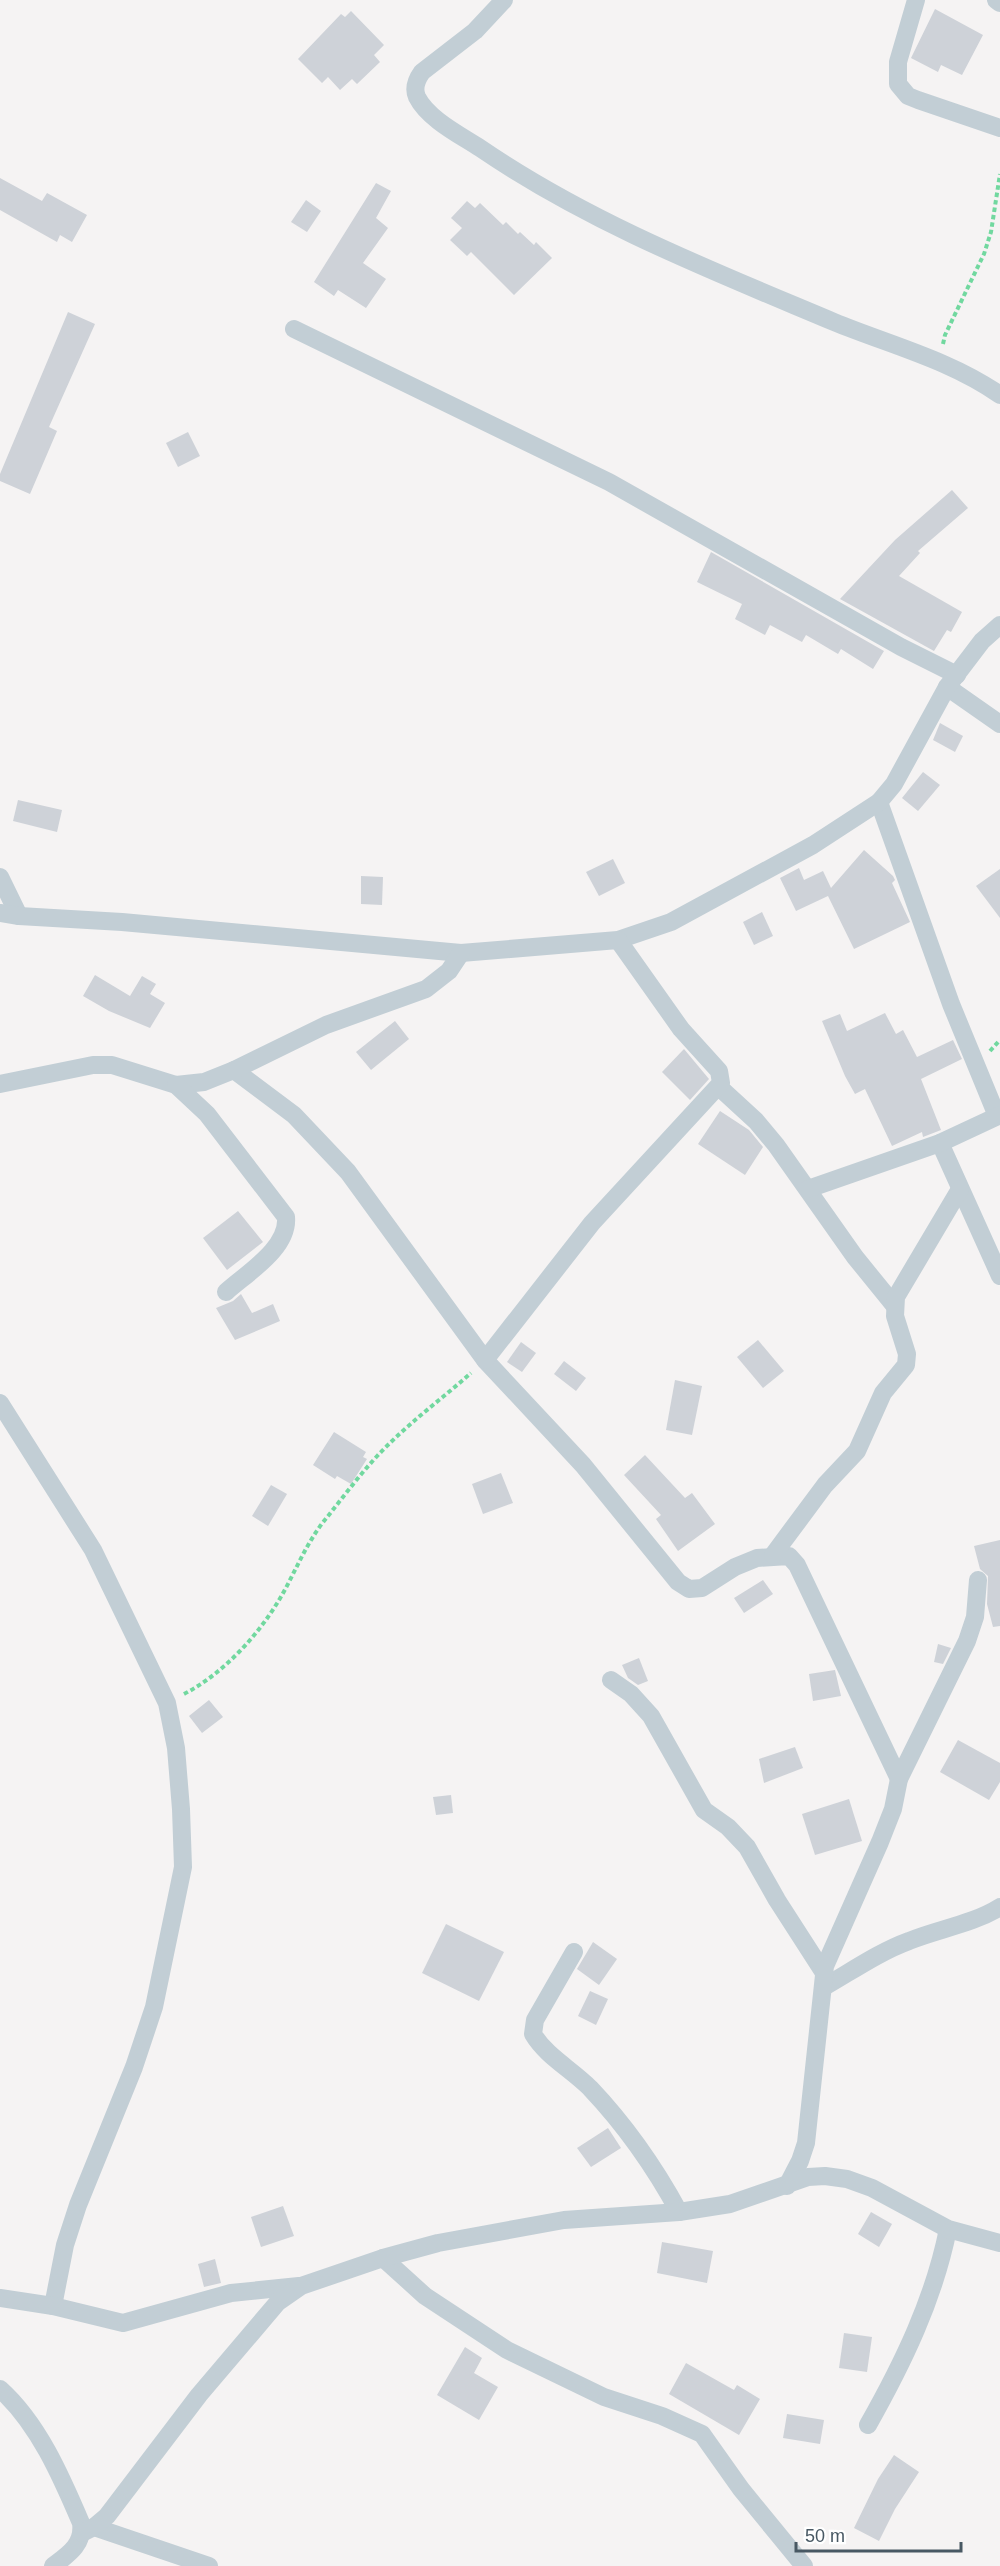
<svg xmlns="http://www.w3.org/2000/svg" width="1000" height="2566" font-family="Arial,sans-serif">
<rect width="100%" height="100%" fill="#f5f3f3"/>
<g fill="#ced2d8">
<polygon points="935,9 983,35 962,75 941,65 938,72 911,58"/>
<polygon points="351,11 384,45 374,55 380,62 357,84 352,79 340,90 328,77 322,83 298,59 341,14 345,17"/>
<polygon points="0,178 42,201 47,193 87,215 72,242 60,235 57,242 0,210"/>
<polygon points="376,183 391,191 376,218 388,228 363,263 386,279 366,308 338,290 334,296 314,282"/>
<polygon points="306,200 321,211 307,232 291,222"/>
<polygon points="467,201 475,208 480,203 503,225 506,222 518,234 520,232 534,245 536,242 552,258 514,295 471,252 467,256 450,240 462,228 451,218"/>
<polygon points="68,312 95,324 49,427 57,431 30,494 0,481 0,474"/>
<polygon points="188,432 200,456 178,467 166,443"/>
<polygon points="952,490 968,508 918,551 920,553 899,576 962,612 951,632 947,630 934,651 840,599 895,540"/>
<polygon points="711,552 884,651 873,669 841,649 838,654 806,635 802,642 770,625 765,635 735,619 742,604 697,582"/>
<polygon points="940,723 963,736 955,752 933,740"/>
<polygon points="923,772 940,785 918,811 902,798"/>
<polygon points="18,800 62,810 57,832 13,821"/>
<polygon points="864,850 893,876 895,880 892,883 910,922 854,949 828,896 796,911 780,878 799,868 804,880 823,871 831,888"/>
<polygon points="613,859 625,883 599,896 586,872"/>
<polygon points="1000,869 1000,918 976,886"/>
<polygon points="361,876 383,877 382,905 361,904"/>
<polygon points="762,912 773,936 754,945 743,922"/>
<polygon points="95,975 130,996 142,976 156,984 150,994 165,1003 150,1028 109,1011 83,996"/>
<polygon points="885,1013 896,1034 903,1030 917,1057 953,1040 962,1059 921,1079 941,1130 923,1137 922,1132 892,1146 865,1089 855,1094 845,1076 822,1021 840,1014 847,1031"/>
<polygon points="395,1021 409,1039 371,1070 356,1052"/>
<polygon points="684,1049 709,1079 690,1100 662,1072"/>
<polygon points="720,1111 749,1130 763,1147 745,1175 698,1144"/>
<polygon points="238,1211 263,1242 227,1270 203,1238"/>
<polygon points="241,1294 252,1313 273,1304 280,1321 235,1340 216,1308 233,1301"/>
<polygon points="758,1340 784,1371 763,1388 737,1357"/>
<polygon points="521,1342 536,1353 522,1372 507,1362"/>
<polygon points="564,1361 586,1378 576,1391 554,1374"/>
<polygon points="675,1380 702,1386 692,1435 666,1430"/>
<polygon points="334,1432 366,1452 363,1457 367,1459 351,1484 337,1476 335,1479 313,1465"/>
<polygon points="645,1455 685,1498 692,1493 715,1524 678,1551 656,1519 661,1515 624,1475"/>
<polygon points="501,1473 513,1503 483,1514 472,1484"/>
<polygon points="271,1485 287,1494 268,1526 252,1516"/>
<polygon points="1000,1540 1000,1626 993,1627 987,1604 988,1576 980,1569 974,1546"/>
<polygon points="763,1580 773,1594 744,1613 734,1598"/>
<polygon points="938,1644 951,1648 943,1664 934,1662"/>
<polygon points="639,1658 648,1681 638,1685 628,1678 622,1665"/>
<polygon points="835,1670 841,1696 813,1701 809,1674"/>
<polygon points="209,1700 223,1717 202,1733 189,1716"/>
<polygon points="958,1740 1000,1763 1000,1782 989,1800 940,1772"/>
<polygon points="795,1747 803,1768 764,1783 759,1759"/>
<polygon points="451,1795 453,1813 436,1815 433,1797"/>
<polygon points="849,1799 862,1841 815,1855 802,1814"/>
<polygon points="446,1924 504,1952 479,2001 422,1973"/>
<polygon points="593,1942 617,1959 599,1985 577,1969"/>
<polygon points="590,1991 608,1999 596,2025 578,2016"/>
<polygon points="608,2128 621,2148 591,2167 577,2148"/>
<polygon points="283,2206 294,2236 261,2247 251,2217"/>
<polygon points="871,2212 892,2224 879,2247 858,2234"/>
<polygon points="662,2242 713,2251 707,2283 657,2273"/>
<polygon points="215,2259 221,2283 204,2287 198,2264"/>
<polygon points="844,2333 872,2337 867,2372 839,2368"/>
<polygon points="465,2347 482,2358 474,2373 498,2387 479,2420 437,2395"/>
<polygon points="686,2363 734,2390 737,2385 760,2399 739,2435 669,2394"/>
<polygon points="787,2414 824,2420 820,2444 783,2438"/>
<polygon points="894,2455 919,2472 895,2509 879,2541 854,2528 878,2479"/>
</g>
<g fill="none" stroke-linecap="round" stroke-linejoin="round">
<g stroke="#71d89f" stroke-width="4" stroke-dasharray="4.5 3" stroke-linecap="butt">
<polyline points="943,344 945,335 984,254 991,232 1000,174"/>
<polyline points="990,1051 1000,1040"/>
<path d="M184,1694C224,1673 259,1635 282,1595C296,1570 306,1544 324,1521C345,1495 365,1467 389,1444C414,1419 444,1397 471,1373"/>
</g>
<g stroke="#c2ced5" stroke-width="18">
<path d="M504,0L475,31L422,72C417,79 413,88 417,97C428,119 460,135 480,148C590,223 713,271 834,322C890,345 950,360 1000,395"/>
<polyline points="916,0 898,62 898,84 908,96 918,100 1000,128"/>
<polyline points="996,0 1000,3"/>
<polyline points="294,329 609,482 901,647 957,675"/>
<polyline points="947,687 1000,724"/>
<polyline points="879,802 951,1004 997,1116"/>
<polyline points="0,877 19,916"/>
<polyline points="0,913 19,916 122,922 461,953 618,940 671,922 813,845 879,802 894,784 947,687 982,641 1000,625"/>
<polyline points="234,1070 294,1115 348,1172 485,1360 583,1465 678,1582 689,1589 702,1588 735,1567 757,1558 789,1556 797,1565 899,1779"/>
<polyline points="0,1084 93,1065 112,1065 176,1085 204,1082 234,1070 326,1025 426,989 449,971 461,953"/>
<path d="M176,1085L207,1114L286,1217C289,1248 247,1273 226,1292"/>
<polyline points="719,1087 756,1121 776,1145 855,1257 894,1305"/>
<polyline points="940,1143 1000,1276"/>
<polyline points="808,1189 940,1143 1000,1115"/>
<polyline points="485,1360 592,1223 721,1083 719,1071 681,1029 618,940"/>
<polyline points="0,1403 93,1550 167,1703 176,1748 181,1809 183,1867 154,2007 134,2067 78,2205 65,2245 53,2306"/>
<polyline points="773,1555 825,1485 857,1451 883,1393 906,1365 907,1354 895,1316 896,1297 960,1189"/>
<polyline points="611,1680 631,1694 651,1716 704,1810 728,1827 747,1847 777,1900 824,1973"/>
<path d="M574,1952L535,2020L533,2034C546,2056 571,2069 590,2088C626,2126 654,2166 679,2212"/>
<path d="M824,1987C852,1971 879,1952 909,1941C938,1929 973,1924 1000,1907"/>
<polyline points="787,2186 800,2161 806,2143 825,1966 880,1842 893,1809 899,1779 967,1641 975,1617 978,1580"/>
<polyline points="383,2258 425,2296 507,2350 604,2397 662,2416 702,2434 741,2489 804,2566"/>
<polyline points="0,2298 53,2306 123,2323 231,2293 299,2286"/>
<path d="M0,2389C38,2423 61,2476 81,2523C84,2544 69,2554 53,2566"/>
<path d="M868,2425C903,2363 934,2299 948,2229"/>
<polyline points="94,2527 209,2566"/>
<polyline points="82,2533 94,2527 107,2516 199,2395 278,2302 301,2286 383,2258 438,2243 564,2220 679,2212 730,2204 808,2177 825,2176 847,2179 872,2188 948,2229 1000,2243"/>
</g>
</g>
<path d="M796 2542v9h165v-9" fill="none" stroke="#485863" stroke-width="3"/>
<text x="805" y="2542" font-size="18" fill="#485863" stroke="#ffffff" stroke-width="4.5" paint-order="stroke">50 m</text>
</svg>
